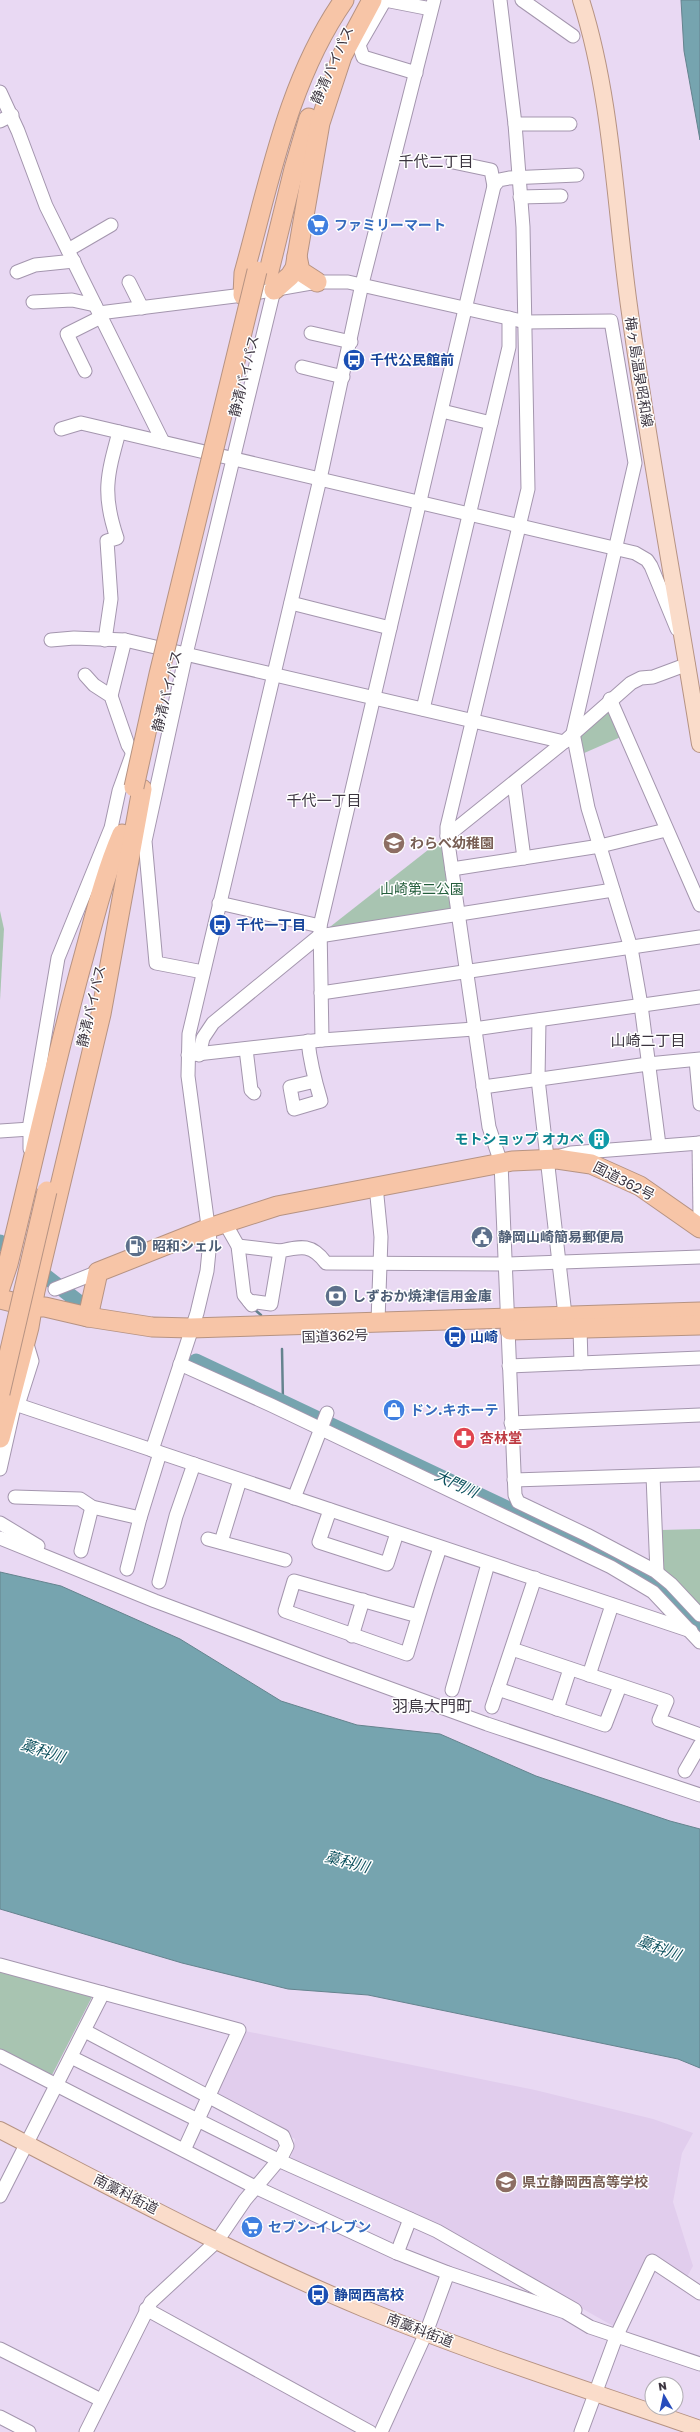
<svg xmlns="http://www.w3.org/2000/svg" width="700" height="2432" font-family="'Golos Text','Noto Sans JP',sans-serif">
<rect width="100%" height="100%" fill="#e9d9f3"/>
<polygon fill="#e1cded" points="245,2031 535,2090 653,2119 693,2133 682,2153 673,2202 693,2266 687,2277 649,2255 615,2327 441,2229 290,2161 295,2139 214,2094"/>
<g fill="#a8c4b1">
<polygon points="606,707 623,736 582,754 580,735"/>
<polygon points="442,839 452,911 326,930"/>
<polygon points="0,911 4,929 0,1000"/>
<polygon points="700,1529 700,1607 662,1568 661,1530"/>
<polygon points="0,1968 94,1993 52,2075 0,2050"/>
</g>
<g fill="#76a4af" stroke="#65838e">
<polygon points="681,0 700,0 700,140 684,51"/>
<polygon points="0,1572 61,1586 180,1639 281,1701 357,1725 440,1734 536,1776 670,1821 700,1829 700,2068 678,2059 368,1995 288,1989 182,1963 0,1909"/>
</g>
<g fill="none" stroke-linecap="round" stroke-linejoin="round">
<g stroke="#65838e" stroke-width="2.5">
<polyline points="254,1309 261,1315"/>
<polyline points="282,1349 283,1403"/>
</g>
<g stroke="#76a4af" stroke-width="15">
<polyline points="0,1242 2,1244"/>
<polyline points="43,1274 80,1303"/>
<polyline points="196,1361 644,1573 664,1590 700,1628"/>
</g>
<g stroke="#a496ae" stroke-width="15">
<g id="minor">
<polyline points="385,0 359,45 363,57 416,73"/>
<polyline points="385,0 431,9"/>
<polyline points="500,0 515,124 523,227 528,489 447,827 447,836 489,1127 501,1163 515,1495 518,1502 587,1535 655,1571 671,1584 700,1615"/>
<polyline points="522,0 573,36"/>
<polyline points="0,92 18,131 46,206 163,442"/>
<polyline points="0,121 12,115"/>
<polyline points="515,124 570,124"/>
<polyline points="453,162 491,170 494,186"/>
<polyline points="520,197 561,196"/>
<polyline points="68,250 111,225"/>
<polyline points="17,272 35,265 74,261"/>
<polyline points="129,282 142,308"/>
<polyline points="33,302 72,300 95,305"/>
<polyline points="99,313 243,295 317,282 348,282 526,322 611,321 635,463 573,733 588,808 631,948 641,1005 659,1145"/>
<polyline points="311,333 351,342"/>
<polyline points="302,367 343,377"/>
<polyline points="85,371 67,334 101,317"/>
<polyline points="442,411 491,423"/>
<polyline points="61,429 81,423 635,553 647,560 651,566 677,629"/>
<polyline points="291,603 390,628"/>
<polyline points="51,640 74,638 125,640 564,742"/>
<path d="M105,640L111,599L107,541L117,538C102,494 107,476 119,432"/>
<polyline points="85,675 94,685 111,696 128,745 133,753"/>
<polyline points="111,696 125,640"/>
<polyline points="610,699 700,905"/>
<polyline points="423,709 509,347 509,318"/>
<polyline points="514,783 524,858"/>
<polyline points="447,836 564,742 631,683 641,678 653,677 688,664"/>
<polyline points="452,869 600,846 666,830"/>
<polyline points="219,903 320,926"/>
<polyline points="203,972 156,963 145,841 186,654 274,290"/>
<polyline points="321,993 700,937"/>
<polyline points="539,1020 538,1079 565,1315"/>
<polyline points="322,1040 320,926 494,186 499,180 509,178 577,175"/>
<path d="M308,1041C310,1062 315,1081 321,1101L294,1109L290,1087L315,1081"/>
<polyline points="246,1049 251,1090 254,1093"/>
<polyline points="188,1055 322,1040 474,1029 700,997"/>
<polyline points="199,1055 203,1038 213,1023 319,936 613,890"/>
<polyline points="696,1060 700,1104"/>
<polyline points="483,1087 648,1064 700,1059"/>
<polyline points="0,1131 30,1129"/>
<polyline points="699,1143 700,1217"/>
<polyline points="30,1149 30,1123 58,958 111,828 119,791 132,755"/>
<polyline points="561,1156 571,1153 700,1143"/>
<polyline points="376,1186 381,1237 378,1321"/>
<polyline points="225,1223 238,1246 244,1295 252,1305"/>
<polyline points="238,1246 280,1251"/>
<polyline points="55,1289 98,1272"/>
<path d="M249,1301L271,1304L280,1251C302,1246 312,1244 326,1263L506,1264L700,1257"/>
<polyline points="580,1328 581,1363"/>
<polyline points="180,1364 271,1405 611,1567 653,1592 700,1642"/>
<polyline points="509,1366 700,1358"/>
<polyline points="18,1405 691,1631"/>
<polyline points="511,1423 700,1415"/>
<polyline points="152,1450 197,1313 207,1271 210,1241 188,1076 189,1034 320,479 362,284 434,0"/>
<polyline points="0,1469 14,1407 18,1405 32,1361 26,1341"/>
<polyline points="653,1476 657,1572"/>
<polyline points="514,1480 700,1474"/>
<polyline points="15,1497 80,1499 92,1507 140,1518"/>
<polyline points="294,1498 327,1413"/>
<polyline points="330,1510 319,1542 387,1564 397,1533"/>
<polyline points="0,1523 38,1546"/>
<polyline points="0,1538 155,1601 323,1664 487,1724 700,1795"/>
<polyline points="208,1539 285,1560"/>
<polyline points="221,1542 240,1480"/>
<polyline points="81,1551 92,1507"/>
<polyline points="127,1569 140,1518 160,1453"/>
<polyline points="159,1582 176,1516 194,1464"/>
<path d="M418,1616L294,1581L285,1611L407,1654C418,1618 428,1583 440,1548"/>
<polyline points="352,1636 363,1600"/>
<polyline points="512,1649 667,1701 659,1720 700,1735"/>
<polyline points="589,1675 612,1605"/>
<polyline points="498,1689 605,1725 620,1686"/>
<polyline points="452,1690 488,1564"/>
<polyline points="492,1707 535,1578"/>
<polyline points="557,1709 570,1669"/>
<polyline points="685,1771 700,1745"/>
<polyline points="0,1965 239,2030 184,2150"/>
<polyline points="85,2031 283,2136 287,2146 282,2156 245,2200 217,2241 151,2302 86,2432"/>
<polyline points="0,2056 255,2187 397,2253 448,2273 565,2312 590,2327 700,2364"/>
<polyline points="71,2057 278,2160 437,2231 575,2310"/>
<polyline points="0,2196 103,1993"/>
<polyline points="397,2253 410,2219"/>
<polyline points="146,2309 370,2432"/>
<polyline points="0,2349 101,2400"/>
<polyline points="0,2417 29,2432"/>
<polyline points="381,2432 426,2333 448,2273"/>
<polyline points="581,2432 616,2337 652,2261 700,2293"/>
</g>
</g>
<g stroke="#b69383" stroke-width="18">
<g id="major">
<path d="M581,0C612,97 615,206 629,306C649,453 677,598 700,744"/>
<path d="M0,2130C120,2192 240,2257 365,2309C474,2354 588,2390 700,2429"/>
</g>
</g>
<g stroke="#b69383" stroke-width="21">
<g id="highway">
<polyline points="297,256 300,271 317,282"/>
<polyline points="268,275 294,169 309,118"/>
<polyline points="274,290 290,276 295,268 320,123 342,56 372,0"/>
<path d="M243,295L244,273C270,180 288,80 344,0"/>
<path d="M0,1288L8,1264C32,1166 54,1067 80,970C93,924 103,878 122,834"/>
<polyline points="0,1299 32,1307 45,1307 88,1317 152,1327 191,1328 700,1312"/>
<polyline points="88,1317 98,1272 209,1228 277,1206 512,1161 557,1159 591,1164 640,1186 700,1228"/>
<polyline points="510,1330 700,1325"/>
<polyline points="0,1438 29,1327 35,1291 101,1014 142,789"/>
</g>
</g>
<use href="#minor" stroke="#fff" stroke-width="13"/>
<use href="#major" stroke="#fadcca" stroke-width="16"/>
<use href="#highway" stroke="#f7c5a7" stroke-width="19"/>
<g stroke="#b69383" stroke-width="21" stroke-linecap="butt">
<g id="highway-bridge">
<polyline points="134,787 159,674 257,271"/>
<polyline points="0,1393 47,1191"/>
</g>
</g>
<use href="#highway-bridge" stroke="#f7c5a7" stroke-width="19"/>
</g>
<defs>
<g id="supermarket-disc" transform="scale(1.15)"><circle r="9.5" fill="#3f7fe0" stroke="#fff"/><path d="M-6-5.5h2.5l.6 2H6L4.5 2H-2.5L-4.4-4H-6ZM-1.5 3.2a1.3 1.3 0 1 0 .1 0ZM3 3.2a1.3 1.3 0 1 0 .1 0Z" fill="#fff"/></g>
<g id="bus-disc" transform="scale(1.15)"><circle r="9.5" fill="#1a4fb4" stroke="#fff"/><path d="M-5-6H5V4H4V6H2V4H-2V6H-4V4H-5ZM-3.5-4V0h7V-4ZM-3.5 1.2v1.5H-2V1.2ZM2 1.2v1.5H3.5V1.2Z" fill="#fff"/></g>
<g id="school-disc" transform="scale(1.15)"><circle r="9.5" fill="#8d6e63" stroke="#fff"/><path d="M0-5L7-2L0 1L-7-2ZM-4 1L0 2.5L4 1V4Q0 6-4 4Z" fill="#fff"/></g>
<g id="building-disc" transform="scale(1.15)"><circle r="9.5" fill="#0f9aa8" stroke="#fff"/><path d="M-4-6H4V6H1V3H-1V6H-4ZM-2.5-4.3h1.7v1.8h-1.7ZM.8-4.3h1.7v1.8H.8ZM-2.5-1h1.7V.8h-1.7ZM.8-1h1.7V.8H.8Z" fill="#fff"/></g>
<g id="civic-disc" transform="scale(1.15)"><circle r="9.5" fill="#5c6f8a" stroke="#fff"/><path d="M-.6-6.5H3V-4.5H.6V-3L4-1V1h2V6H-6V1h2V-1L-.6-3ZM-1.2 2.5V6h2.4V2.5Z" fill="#fff"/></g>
<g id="fuel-disc" transform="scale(1.15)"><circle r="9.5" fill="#5c6f8a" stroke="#fff"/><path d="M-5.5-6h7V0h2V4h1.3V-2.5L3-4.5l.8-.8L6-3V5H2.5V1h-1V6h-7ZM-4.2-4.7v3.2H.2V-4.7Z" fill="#fff"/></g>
<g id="bank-disc" transform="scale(1.15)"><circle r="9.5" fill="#5c6f8a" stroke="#fff"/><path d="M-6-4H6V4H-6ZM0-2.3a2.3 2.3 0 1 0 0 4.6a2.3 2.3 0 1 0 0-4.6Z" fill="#fff"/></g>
<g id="shop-disc" transform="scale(1.15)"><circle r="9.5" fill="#3f7fe0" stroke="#fff"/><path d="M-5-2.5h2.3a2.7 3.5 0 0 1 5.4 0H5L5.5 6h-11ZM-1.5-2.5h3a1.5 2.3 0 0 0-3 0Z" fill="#fff"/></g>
<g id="pharmacy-disc" transform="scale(1.15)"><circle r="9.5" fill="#e0444e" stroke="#fff"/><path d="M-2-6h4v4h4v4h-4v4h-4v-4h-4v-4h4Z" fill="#fff"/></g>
</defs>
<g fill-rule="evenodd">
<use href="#supermarket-disc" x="318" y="225"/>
<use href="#bus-disc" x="354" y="360"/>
<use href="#school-disc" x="394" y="843"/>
<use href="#bus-disc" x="220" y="925"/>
<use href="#building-disc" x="599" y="1139"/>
<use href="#civic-disc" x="482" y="1237"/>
<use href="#fuel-disc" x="136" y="1246"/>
<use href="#bank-disc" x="336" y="1296"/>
<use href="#bus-disc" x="455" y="1337"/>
<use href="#shop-disc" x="394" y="1410"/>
<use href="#pharmacy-disc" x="464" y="1438"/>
<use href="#school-disc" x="506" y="2182"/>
<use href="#supermarket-disc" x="252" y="2227"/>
<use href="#bus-disc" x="318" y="2295"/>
</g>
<g text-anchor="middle" stroke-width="3" stroke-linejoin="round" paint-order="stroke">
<g font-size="14" fill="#3c3540" stroke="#fff">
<text transform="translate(332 65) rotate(-66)" y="5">静清バイパス</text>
<text transform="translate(639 372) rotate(81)" y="5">梅ヶ島温泉昭和線</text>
<text transform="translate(244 376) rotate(-76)" y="5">静清バイパス</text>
<text transform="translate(167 691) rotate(-76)" y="5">静清バイパス</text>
<text transform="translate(91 1006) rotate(-77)" y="5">静清バイパス</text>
<text transform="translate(624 1181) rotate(27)" y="5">国道362号</text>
<text transform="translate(335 1336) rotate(-2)" y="5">国道362号</text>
<text transform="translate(126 2194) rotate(27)" y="5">南藁科街道</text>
<text transform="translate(420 2330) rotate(21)" y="5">南藁科街道</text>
</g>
<g font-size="14" font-weight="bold" fill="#366cbe" stroke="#fff" text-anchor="start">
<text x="334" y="230">ファミリーマート</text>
<text x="410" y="1415">ドン.キホーテ</text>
<text x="268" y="2232">セブン-イレブン</text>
</g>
<g font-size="14" font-weight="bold" fill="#164399" stroke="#fff" text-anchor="start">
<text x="370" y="365">千代公民館前</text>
<text x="236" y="930">千代一丁目</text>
<text x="470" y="1342">山崎</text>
<text x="334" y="2300">静岡西高校</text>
</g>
<g font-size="14" font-weight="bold" fill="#785e54" stroke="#fff" text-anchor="start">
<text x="410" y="848">わらべ幼稚園</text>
<text x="522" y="2187">県立静岡西高等学校</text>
</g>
<g font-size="14" fill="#235d3b" stroke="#fff">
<text x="422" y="894">山崎第二公園</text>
</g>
<g font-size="14" font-weight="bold" fill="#0d838f" stroke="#fff" text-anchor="end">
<text x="584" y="1144">モトショップ オカベ</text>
</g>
<g font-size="14" font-weight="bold" fill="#4e5e75" stroke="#fff" text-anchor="start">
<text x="498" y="1242">静岡山崎簡易郵便局</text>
<text x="152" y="1251">昭和シェル</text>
<text x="352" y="1301">しずおか焼津信用金庫</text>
</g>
<g font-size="14" font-weight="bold" fill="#be3a42" stroke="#fff" text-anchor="start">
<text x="480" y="1443">杏林堂</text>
</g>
<g font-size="15" fill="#3c3540" stroke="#fff">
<text x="436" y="167">千代二丁目</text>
<text x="324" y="806">千代一丁目</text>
<text x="648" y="1046">山崎二丁目</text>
</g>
<g font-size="15" font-style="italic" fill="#0a4f5c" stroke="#fff">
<text transform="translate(456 1484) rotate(25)" y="5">大門川</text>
<text transform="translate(43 1751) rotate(18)" y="5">藁科川</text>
<text transform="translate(347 1862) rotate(15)" y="5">藁科川</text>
<text transform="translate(659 1948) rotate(20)" y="5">藁科川</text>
</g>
<g font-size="16" fill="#3c3540" stroke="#fff">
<text x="432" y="1712">羽鳥大門町</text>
</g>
</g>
<g transform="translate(664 2396) rotate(351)"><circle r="19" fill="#ffffff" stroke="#b1aeb3"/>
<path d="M0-3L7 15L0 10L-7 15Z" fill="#284dbc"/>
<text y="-6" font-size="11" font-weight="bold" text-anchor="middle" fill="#3c3540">N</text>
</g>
</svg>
